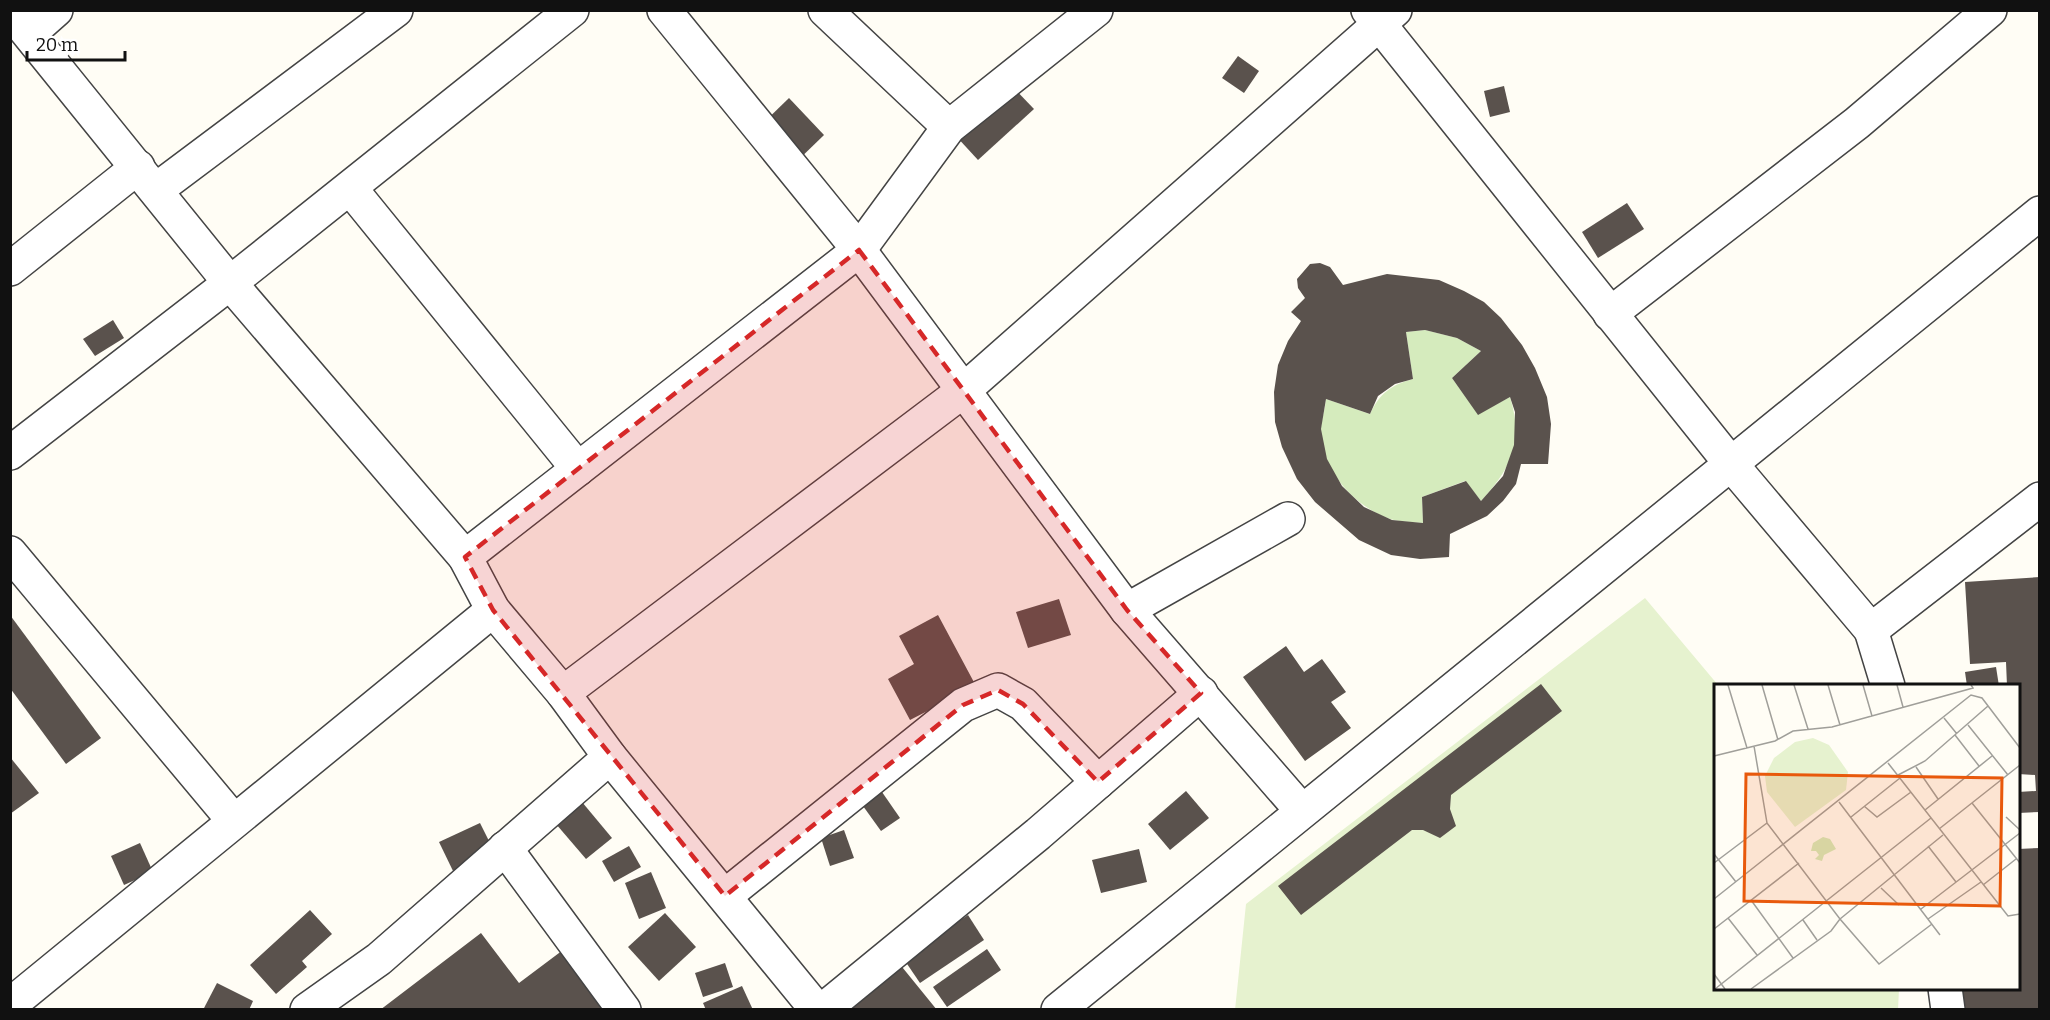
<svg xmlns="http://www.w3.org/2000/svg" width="2050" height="1020" font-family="Bitter,serif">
<rect width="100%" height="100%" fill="#fffdf5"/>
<path fill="#d5ebbd" d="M1425,330L1457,338L1481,351L1452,378L1478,414L1510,397C1524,442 1511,468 1481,501L1465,481L1422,497L1423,523C1413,522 1400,522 1390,519C1353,506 1320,469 1321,427C1322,418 1325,409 1326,399L1370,414C1380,393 1391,385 1413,379L1406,332Z"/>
<polygon fill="#e6f2cf" points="1645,598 1718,685 1716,686 1716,988 1899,989 1898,1010 1235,1010 1246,904"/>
<g fill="#5a524d" fill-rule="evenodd">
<polygon points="1238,56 1259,71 1244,93 1222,78"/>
<polygon points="1010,84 1034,109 978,160 955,135"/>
<polygon points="1504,86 1510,112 1490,117 1484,91"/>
<polygon points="789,98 824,135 791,167 756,130"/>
<polygon points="1627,203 1644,229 1598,258 1582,232"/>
<path d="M1320,263L1330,267L1343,285L1387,274L1439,280L1464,291L1484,302L1501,318L1522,345L1535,368L1547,397L1551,424L1548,464H1521L1516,484L1503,501L1487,516L1450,534L1449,557L1420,559L1391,555L1359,540L1315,502L1297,479L1282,447L1275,422L1274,392L1278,365L1288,341L1301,321L1291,312L1305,298L1298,288L1297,279L1310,264ZM1425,330L1457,338L1481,351L1452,378L1478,415L1510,397L1515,412L1514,445L1503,476L1481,501L1466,481L1422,497L1423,523L1392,520L1364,507L1342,486L1327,459L1321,429L1326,399L1370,414L1378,396L1395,384L1413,379L1406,332Z"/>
<polygon points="113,320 124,338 95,356 83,339"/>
<polygon points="2040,577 2040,812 2018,813 2018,792 2036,791 2035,775 2018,774 2018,686 2007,686 2006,662 1970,664 1965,582"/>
<polygon points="1059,599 1071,635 1028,648 1016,612"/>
<polygon points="10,615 101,738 66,764 10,688"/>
<polygon points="938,615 976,686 910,720 888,679 914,664 899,636"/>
<polygon points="1286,646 1304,672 1322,659 1346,692 1331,702 1351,728 1305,761 1243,677"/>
<polygon points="1996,667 1999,686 1967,686 1965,672"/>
<polygon points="1541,684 1562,711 1451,795 1450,809 1456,826 1440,838 1423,830 1412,830 1301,915 1278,886"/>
<polygon points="10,757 39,793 10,814"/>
<polygon points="1186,791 1209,818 1170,850 1148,824"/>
<polygon points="882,792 900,818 881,831 863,806"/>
<polygon points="582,802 612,838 586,859 556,824"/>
<polygon points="480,823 495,853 454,873 439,842"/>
<polygon points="844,830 854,858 830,866 821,838"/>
<polygon points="140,843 153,872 124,885 111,856"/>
<polygon points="629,846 641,867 614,882 602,861"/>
<polygon points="2040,848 2040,1010 1950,1010 1949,988 2018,988 2018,849"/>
<polygon points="1139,849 1147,882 1101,893 1092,860"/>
<polygon points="651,872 666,908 639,919 625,883"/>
<polygon points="310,910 332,934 302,961 307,967 276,994 250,965"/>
<polygon points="665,913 696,947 659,981 628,947"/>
<polygon points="968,915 984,940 920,983 903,958"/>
<polygon points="481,933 519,983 571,944 621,1010 380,1010"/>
<polygon points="987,949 1001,970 947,1007 933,987"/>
<polygon points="898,962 937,1010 838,1010"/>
<polygon points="725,963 733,987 703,997 695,973"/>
<polygon points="217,983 253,1001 249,1010 203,1010"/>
<polygon points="742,986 753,1010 706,1010 703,1003"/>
</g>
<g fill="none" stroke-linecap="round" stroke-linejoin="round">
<g stroke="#444" stroke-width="36">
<g id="minor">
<polyline points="664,10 859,250 1127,610 1302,811"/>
<polyline points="825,10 949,127"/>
<polyline points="1368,10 1731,464 1871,630 2040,499"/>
<polyline points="10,11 230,283 465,557 493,610 563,693 610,757 817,1010"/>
<polyline points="30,33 56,10"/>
<polyline points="350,188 578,469"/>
<polyline points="156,190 396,10"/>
<polyline points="10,269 138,167"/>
<polyline points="1610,314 1857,123 1990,10"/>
<polyline points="10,453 230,283 572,10"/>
<polyline points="10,553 234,821"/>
<polyline points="465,557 859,250 949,127 1096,10"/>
<polyline points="1127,610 1288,519"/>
<polyline points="1871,630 1888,686"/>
<polyline points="563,693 963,391 1395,10"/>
<polyline points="505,848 624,1010"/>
<polyline points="725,896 963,705 998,690 1023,704 1098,782"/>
<polyline points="1945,988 1948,1010"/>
<polyline points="10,1005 493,610"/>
<polyline points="307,1010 379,959 610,757"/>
<polyline points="823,1010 1038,834 1201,693"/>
<polyline points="1058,1010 2040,213"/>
</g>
</g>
<use href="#minor" stroke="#fff" stroke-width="33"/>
</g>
<path fill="#d62828" fill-opacity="0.2" stroke="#d62828" stroke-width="4.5" stroke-dasharray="12 8" stroke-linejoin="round" d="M859,250L1127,610L1201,693L1098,782L1023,704L998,690L963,705L725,896L493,610L465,557Z"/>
<g transform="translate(1714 684)">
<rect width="306" height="306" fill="#fffdf5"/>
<path d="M109,153L116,155L122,165L110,171L108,177L101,175L105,171L102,167H97L99,159Z" fill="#d5ebbd"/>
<path d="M99,54L115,61L134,88L132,106L81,143L53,108L51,92L60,74L81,58Z" fill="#e6f2cf"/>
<path fill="none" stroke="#a09f9a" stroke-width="1.5" d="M14,1L33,64M48,1L64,56M80,1L94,45M114,1L126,41M149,1L158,32M183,1L189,23M230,34L243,50M254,41L294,91M241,51L265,82M40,62L53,139M0,72L61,57L79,47L118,43L259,4L257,1M174,79L294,232L306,230M202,83L224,115M184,91L211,77L274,22M125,118L226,251M258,119L306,179M150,122L163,133L197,108M211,126L278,72M137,133L186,94M292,133L306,146M225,145L306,81M214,162L242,198M0,170L22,198M0,179L53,139L126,235L117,247L37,305M269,201L302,175M167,204L185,221M0,215L257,11L268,14L306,64M37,216L79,274M207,225L306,149M14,234L43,271M214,235L267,198M89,236L103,256M218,240L165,280L126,235L229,151M0,245L85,179M0,290L11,305M1,305L217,134"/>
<path fill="#e8590c" fill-opacity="0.15" stroke="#e8590c" stroke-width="3" d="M32,90L288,94L286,222L30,217Z"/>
<rect width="306" height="306" fill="none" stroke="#111" stroke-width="3"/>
</g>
<rect width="2050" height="1020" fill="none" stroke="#111111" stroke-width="24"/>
<path d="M27 51v9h98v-9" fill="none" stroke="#111111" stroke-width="3"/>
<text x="36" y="51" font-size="18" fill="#111111" stroke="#ffffff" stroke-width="4.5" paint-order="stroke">20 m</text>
</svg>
